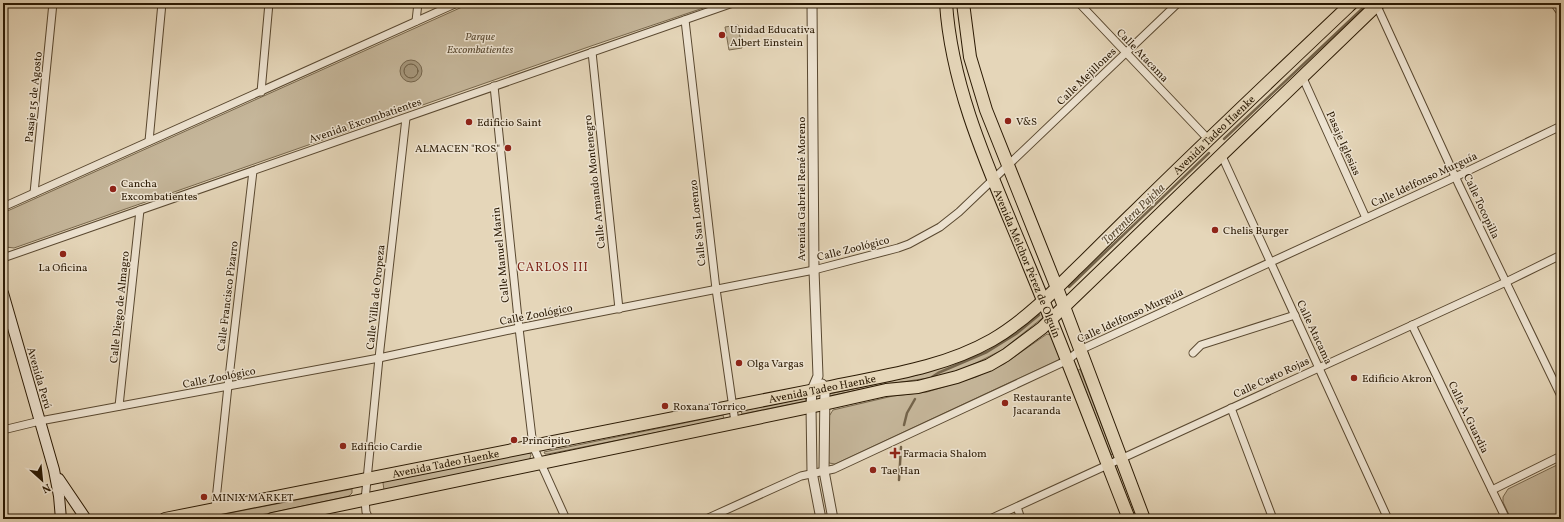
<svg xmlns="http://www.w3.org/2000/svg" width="1564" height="522" font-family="Vollkorn,serif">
<rect width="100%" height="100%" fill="#e5d6b9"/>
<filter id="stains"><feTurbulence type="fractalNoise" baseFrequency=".005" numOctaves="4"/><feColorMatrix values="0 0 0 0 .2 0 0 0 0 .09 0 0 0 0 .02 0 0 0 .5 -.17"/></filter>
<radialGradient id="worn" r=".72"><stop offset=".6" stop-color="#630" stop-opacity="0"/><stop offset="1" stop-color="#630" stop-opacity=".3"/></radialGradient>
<g fill="#c5b69a" stroke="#78684e">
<polygon points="471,3 718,3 594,45 14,248 6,247 3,244 3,213"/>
<polygon points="738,25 742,48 729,50 725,27"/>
<polygon points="1043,308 1045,316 1002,350 976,363 957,371 935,377 888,384 829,396 829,394 917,375 965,359 982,351"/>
<polygon points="1047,334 1051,335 1060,358 1058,360 835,464 829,463 828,459 828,418 833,410 893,396 927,392 976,377 1004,364"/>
<polygon points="1080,369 1113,454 1110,455 1077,371"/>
<polygon points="805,398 806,401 742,414 741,411"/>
<polygon points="723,415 724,419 548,454 545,454 544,452"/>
<polygon points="526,453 530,453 531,455 529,461 384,490 383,483 385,481"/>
<polygon points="1561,463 1561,519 1511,519 1503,502 1503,497 1508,489"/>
<polygon points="352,489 352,493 349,496 345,497 242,519 222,519 222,516 225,514"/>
</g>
<circle fill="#a5967b" stroke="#74644b" cx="411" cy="71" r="11"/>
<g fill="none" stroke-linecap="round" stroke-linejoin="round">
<circle stroke="#68583f" stroke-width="1" cx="411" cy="71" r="7"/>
<g stroke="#74644b" stroke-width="2.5">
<polyline points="1224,139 1364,7"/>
<polyline points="1069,287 1209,153"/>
<polyline points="932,377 938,373 987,352 1016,334 1039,315"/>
<polyline points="904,425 907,413 915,399"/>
<polyline points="899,480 901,447"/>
</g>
<g stroke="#594830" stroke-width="9">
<g id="minor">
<polyline points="1079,3 1208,139"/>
<polyline points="1554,3 1561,13"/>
<polyline points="1376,4 1459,185 1561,396"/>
<polyline points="685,20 716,289 735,422"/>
<polyline points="416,21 418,3"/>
<polyline points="592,52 619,309"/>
<polyline points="1302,76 1366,218"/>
<polyline points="494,86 519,328 533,446 566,519"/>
<polyline points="261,92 269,3"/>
<polyline points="149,141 162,3"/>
<polyline points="1221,154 1388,519"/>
<polyline points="34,193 53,3"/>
<polyline points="3,207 457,3"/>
<polyline points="3,258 733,3"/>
<polyline points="1412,325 1506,519"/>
<polyline points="1193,353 1201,345 1295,315"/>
<polyline points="119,406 140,210"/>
<polyline points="1231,408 1273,519"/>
<polyline points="3,430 40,421 379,358 519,328 814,270 898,248 909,244 940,227 959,212 1178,3"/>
<polyline points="1492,490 1561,456"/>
<polyline points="1017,507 1021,519"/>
<polyline points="214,519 228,386 253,171"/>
<polyline points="369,519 366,512 365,500 379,358 406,118"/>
<polyline points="706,519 801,476 834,469 1068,360 1080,350 1449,180 1561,126"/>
<polyline points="990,519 1506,282 1561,255"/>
</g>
</g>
<g stroke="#594830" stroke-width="11">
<g id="tertiary">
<polyline points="812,3 814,270 818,376 812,390 811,407 812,472 821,519"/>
<polyline points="822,384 825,388 824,471 833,519"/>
</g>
</g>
<g stroke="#2a1903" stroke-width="12">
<g id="secondary">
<polyline points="3,293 54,470 59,496 61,519"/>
<polyline points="59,479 86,519"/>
</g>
</g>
<g stroke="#2a1903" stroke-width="14">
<g id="primary">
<path id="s1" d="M165,519L825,388C881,376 941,369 992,340C1023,322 1049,296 1074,271C1095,251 1115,230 1136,210C1207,140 1279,72 1352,3"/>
<polyline points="272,519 824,404 886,390 918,387 957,377 989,365 1006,355 1042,328 1379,3"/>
</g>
</g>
<g stroke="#2a1903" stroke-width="14">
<g id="trunk">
<path id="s2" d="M946,3C952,95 995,182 1029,266C1064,350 1096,435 1129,519"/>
<polyline points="963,3 970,57 986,110 1057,288 1144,519"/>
</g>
</g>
<use href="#minor" stroke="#eee4d2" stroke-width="7"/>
<use href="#tertiary" stroke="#eee4d2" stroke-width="9"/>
<use href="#secondary" stroke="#eee4d2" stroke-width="10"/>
<use href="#primary" stroke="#e5d6b9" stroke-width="12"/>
<use href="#trunk" stroke="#e5d6b9" stroke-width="12"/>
</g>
<g fill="#8f2418" stroke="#eee4d2" stroke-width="1.5">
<circle cx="722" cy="35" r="4"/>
<circle cx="1008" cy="121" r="4"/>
<circle cx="469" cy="122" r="4"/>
<circle cx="508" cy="148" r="4"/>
<circle cx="113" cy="189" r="4"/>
<circle cx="1215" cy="230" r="4"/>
<circle cx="63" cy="254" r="4"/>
<circle cx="739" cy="363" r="4"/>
<circle cx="1354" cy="378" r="4"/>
<circle cx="1005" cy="403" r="4"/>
<circle cx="665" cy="406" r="4"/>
<circle cx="514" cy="440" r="4"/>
<circle cx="343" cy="446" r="4"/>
<path d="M893 447h4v4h4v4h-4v4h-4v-4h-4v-4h4z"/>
<circle cx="873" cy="470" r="4"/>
<circle cx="204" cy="497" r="4"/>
</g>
<g text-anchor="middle" stroke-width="3" stroke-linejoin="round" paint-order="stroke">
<g font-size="11" fill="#2a1903" stroke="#eee4d2" text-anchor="start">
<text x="730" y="33">Unidad Educativa<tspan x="730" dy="13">Albert Einstein</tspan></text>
<text x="1016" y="125">V&amp;S</text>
<text x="477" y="126">Edificio Saint</text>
<text x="500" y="152" text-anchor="end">ALMACEN "ROS"</text>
<text x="121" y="187">Cancha<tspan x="121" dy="13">Excombatientes</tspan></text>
<text x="1223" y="234">Chelis Burger</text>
<text x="63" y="271" text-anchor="middle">La Oficina</text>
<text x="747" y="367">Olga Vargas</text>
<text x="1362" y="382">Edificio Akron</text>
<text x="1013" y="401">Restaurante<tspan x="1013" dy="13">Jacaranda</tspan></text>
<text x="673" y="410">Roxana Torrico</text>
<text x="522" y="444">Principito</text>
<text x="351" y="450">Edificio Cardie</text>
<text x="903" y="457">Farmacia Shalom</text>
<text x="881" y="474">Tae Han</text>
<text x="212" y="501">MINIX MARKET</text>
</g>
<g font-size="11" font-style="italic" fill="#584830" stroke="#eee4d2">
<text x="480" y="40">Parque<tspan x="480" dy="13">Excombatientes</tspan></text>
</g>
<g font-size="11" fill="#2a1903" stroke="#eee4d2">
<text transform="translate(1143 55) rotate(46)" y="4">Calle Atacama</text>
<text transform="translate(1086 76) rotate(-44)" y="4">Calle Mejillones</text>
<text transform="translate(33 97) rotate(-84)" y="4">Pasaje 15 de Agosto</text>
<text transform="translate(365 120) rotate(-19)" y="4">Avenida Excombatientes</text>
<text dy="4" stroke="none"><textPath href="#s1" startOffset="1150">Avenida Tadeo Haenke</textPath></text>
<text transform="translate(1344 143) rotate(66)" y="4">Pasaje Iglesias</text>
<text transform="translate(1424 179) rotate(-25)" y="4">Calle Idelfonso Murguía</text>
<text transform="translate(594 182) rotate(-96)" y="4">Calle Armando Montenegro</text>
<text transform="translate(801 189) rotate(-90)" y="4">Avenida Gabriel René Moreno</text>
<text transform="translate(1482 206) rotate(65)" y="4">Calle Tocopilla</text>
<text transform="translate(697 223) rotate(-96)" y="4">Calle San Lorenzo</text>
<text transform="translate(853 248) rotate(-14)" y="4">Calle Zoológico</text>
<text transform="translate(500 255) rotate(-96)" y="4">Calle Manuel Marin</text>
<text dy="4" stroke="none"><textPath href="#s2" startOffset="274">Avenida Melchor Pérez de Olguín</textPath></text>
<text transform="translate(227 296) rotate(-83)" y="4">Calle Francisco Pizarro</text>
<text transform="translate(375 297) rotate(-84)" y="4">Calle Villa de Oropeza</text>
<text transform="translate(119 307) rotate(-84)" y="4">Calle Diego de Almagro</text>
<text transform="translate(536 314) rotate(-11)" y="4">Calle Zoológico</text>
<text transform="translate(1130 315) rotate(-25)" y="4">Calle Idelfonso Murguía</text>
<text transform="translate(1315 332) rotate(65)" y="4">Calle Atacama</text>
<text transform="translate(219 377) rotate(-11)" y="4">Calle Zoológico</text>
<text transform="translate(1271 377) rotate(-25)" y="4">Calle Casto Rojas</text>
<text transform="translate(40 378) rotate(74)" y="4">Avenida Perú</text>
<text dy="4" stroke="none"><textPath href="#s1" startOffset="670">Avenida Tadeo Haenke</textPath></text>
<text transform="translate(1469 417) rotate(64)" y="4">Calle A. Guardia</text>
<text dy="4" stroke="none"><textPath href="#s1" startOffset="286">Avenida Tadeo Haenke</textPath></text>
</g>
<g font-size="12" font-style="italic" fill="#5b4b33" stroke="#eee4d2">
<text transform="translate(1133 214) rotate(-44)" y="4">Torrentera Pajcha</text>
</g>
<g font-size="12" letter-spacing="1" fill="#7a1f14" stroke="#eee4d2">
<text x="553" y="271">CARLOS III</text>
</g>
</g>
<rect width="1564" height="522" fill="none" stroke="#e5d6b9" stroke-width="16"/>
<rect x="4" y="4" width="1556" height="514" fill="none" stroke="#2a1903" stroke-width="2"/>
<rect x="8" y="8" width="1548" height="506" fill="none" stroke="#2a1903"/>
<g transform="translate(42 480) rotate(153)" stroke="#eee4d2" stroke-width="3" paint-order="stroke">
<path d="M0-3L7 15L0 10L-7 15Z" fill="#2a1903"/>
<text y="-6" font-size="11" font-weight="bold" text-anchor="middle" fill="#2a1903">N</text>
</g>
<rect width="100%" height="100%" filter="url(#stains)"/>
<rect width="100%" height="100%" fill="url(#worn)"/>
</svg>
